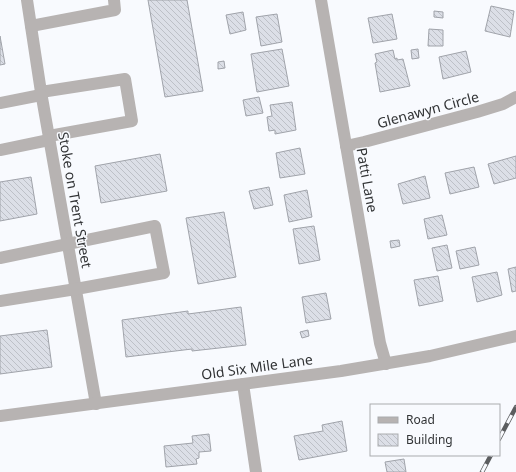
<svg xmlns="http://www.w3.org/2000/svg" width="516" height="472" font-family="'Noto Sans',sans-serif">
<defs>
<pattern id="building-back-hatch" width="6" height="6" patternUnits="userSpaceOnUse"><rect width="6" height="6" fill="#dcdfe7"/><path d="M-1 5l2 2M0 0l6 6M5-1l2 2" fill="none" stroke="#bdc0c7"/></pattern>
</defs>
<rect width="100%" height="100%" fill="#f8fafe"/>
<g fill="url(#building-back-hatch)" stroke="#a0a3aa">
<polygon points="148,0 187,0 203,91 165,97"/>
<polygon points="491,6 514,11 510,37 485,31"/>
<polygon points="434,11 443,12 443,18 434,17"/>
<polygon points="243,12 246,30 230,34 226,15"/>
<polygon points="277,14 282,42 261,46 256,17"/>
<polygon points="392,14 397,39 373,43 368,18"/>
<polygon points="429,29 443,30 443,46 428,46"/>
<polygon points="0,36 5,64 0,65"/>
<polygon points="282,49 289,86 257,92 251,54"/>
<polygon points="418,49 419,58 412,59 411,50"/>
<polygon points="393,50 395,59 397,58 397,60 403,59 410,86 380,92 375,63 377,62 375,54"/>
<polygon points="466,51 471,72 443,79 439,57"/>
<polygon points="224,61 225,68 218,69 218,62"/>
<polygon points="259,97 263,113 246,116 243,100"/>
<polygon points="292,102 296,130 275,134 275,130 269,131 267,117 272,116 270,105"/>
<polygon points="300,148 305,174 280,178 276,153"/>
<polygon points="160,154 167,191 101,203 95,166"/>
<polygon points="516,156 516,178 494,184 488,164"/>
<polygon points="474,167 479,187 450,194 445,173"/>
<polygon points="425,176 430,198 403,204 398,184"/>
<polygon points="31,177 37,214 0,221 0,182"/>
<polygon points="269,187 273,205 254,209 249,191"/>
<polygon points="307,190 312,217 289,222 284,195"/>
<polygon points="224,212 236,277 198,284 186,218"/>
<polygon points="442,215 447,235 428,239 424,219"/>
<polygon points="314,226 320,260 299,264 293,229"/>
<polygon points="399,240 400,246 391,248 390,241"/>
<polygon points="447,245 452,268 437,271 432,248"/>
<polygon points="475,247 479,265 460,269 456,251"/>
<polygon points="516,267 516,291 512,292 508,269"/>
<polygon points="497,272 502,295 477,302 472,277"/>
<polygon points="438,276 443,301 419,306 414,280"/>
<polygon points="326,293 331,319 306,323 302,297"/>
<polygon points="241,307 246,345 192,351 192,349 126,357 122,320 188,311 188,314"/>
<polygon points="47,330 52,367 0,374 0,336"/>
<polygon points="308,330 309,336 302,338 300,332"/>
<polygon points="342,421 347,451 299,460 294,436 323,431 322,425"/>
<polygon points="209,434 211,451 199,452 199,458 196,459 197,464 166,467 164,446 193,443 192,436"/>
<polygon points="404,459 406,472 387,472 385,462"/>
</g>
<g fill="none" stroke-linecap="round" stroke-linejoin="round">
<g stroke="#b7b3b2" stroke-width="12">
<polyline points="27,0 41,92 96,404"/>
<polyline points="321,0 380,343 386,364"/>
<polyline points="31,26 115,10 114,0"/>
<polyline points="41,92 125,79 132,121 49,136"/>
<polyline points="0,103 41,95"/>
<polyline points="346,146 364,142 477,112 503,104 516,97"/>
<polyline points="0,150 49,140"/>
<polyline points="0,258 155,226 164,273 76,289 0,301"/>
<polyline points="243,384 256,472"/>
<polyline points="0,416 341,371 430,356 516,336"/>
</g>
<g stroke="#5b5d5f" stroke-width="4.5">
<g id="rail">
<polyline points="499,439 516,407"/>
<polyline points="482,472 491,455"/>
</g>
</g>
<use href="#rail" stroke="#f8fafe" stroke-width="3" stroke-dasharray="9" stroke-linecap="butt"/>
</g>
<g text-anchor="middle" stroke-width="3" stroke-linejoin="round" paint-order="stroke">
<g font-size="14" fill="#323436" stroke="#f8fafe">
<text transform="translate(428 110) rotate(-15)" y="5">Glenawyn Circle</text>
<text transform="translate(367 180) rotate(80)" y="5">Patti Lane</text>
<text transform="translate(75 200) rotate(80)" y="5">Stoke on Trent Street</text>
<text transform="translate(257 367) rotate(-8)" y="5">Old Six Mile Lane</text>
</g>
</g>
<rect x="370" y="404" width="130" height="52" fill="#f8fafe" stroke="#a9abae"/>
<rect x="378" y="417" width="20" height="6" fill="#b7b3b2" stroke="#a9abae"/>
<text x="406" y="424" font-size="12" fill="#323436">Road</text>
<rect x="378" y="434" width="20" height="12" fill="url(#building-back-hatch)" stroke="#a9abae"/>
<text x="406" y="444" font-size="12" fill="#323436">Building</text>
</svg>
